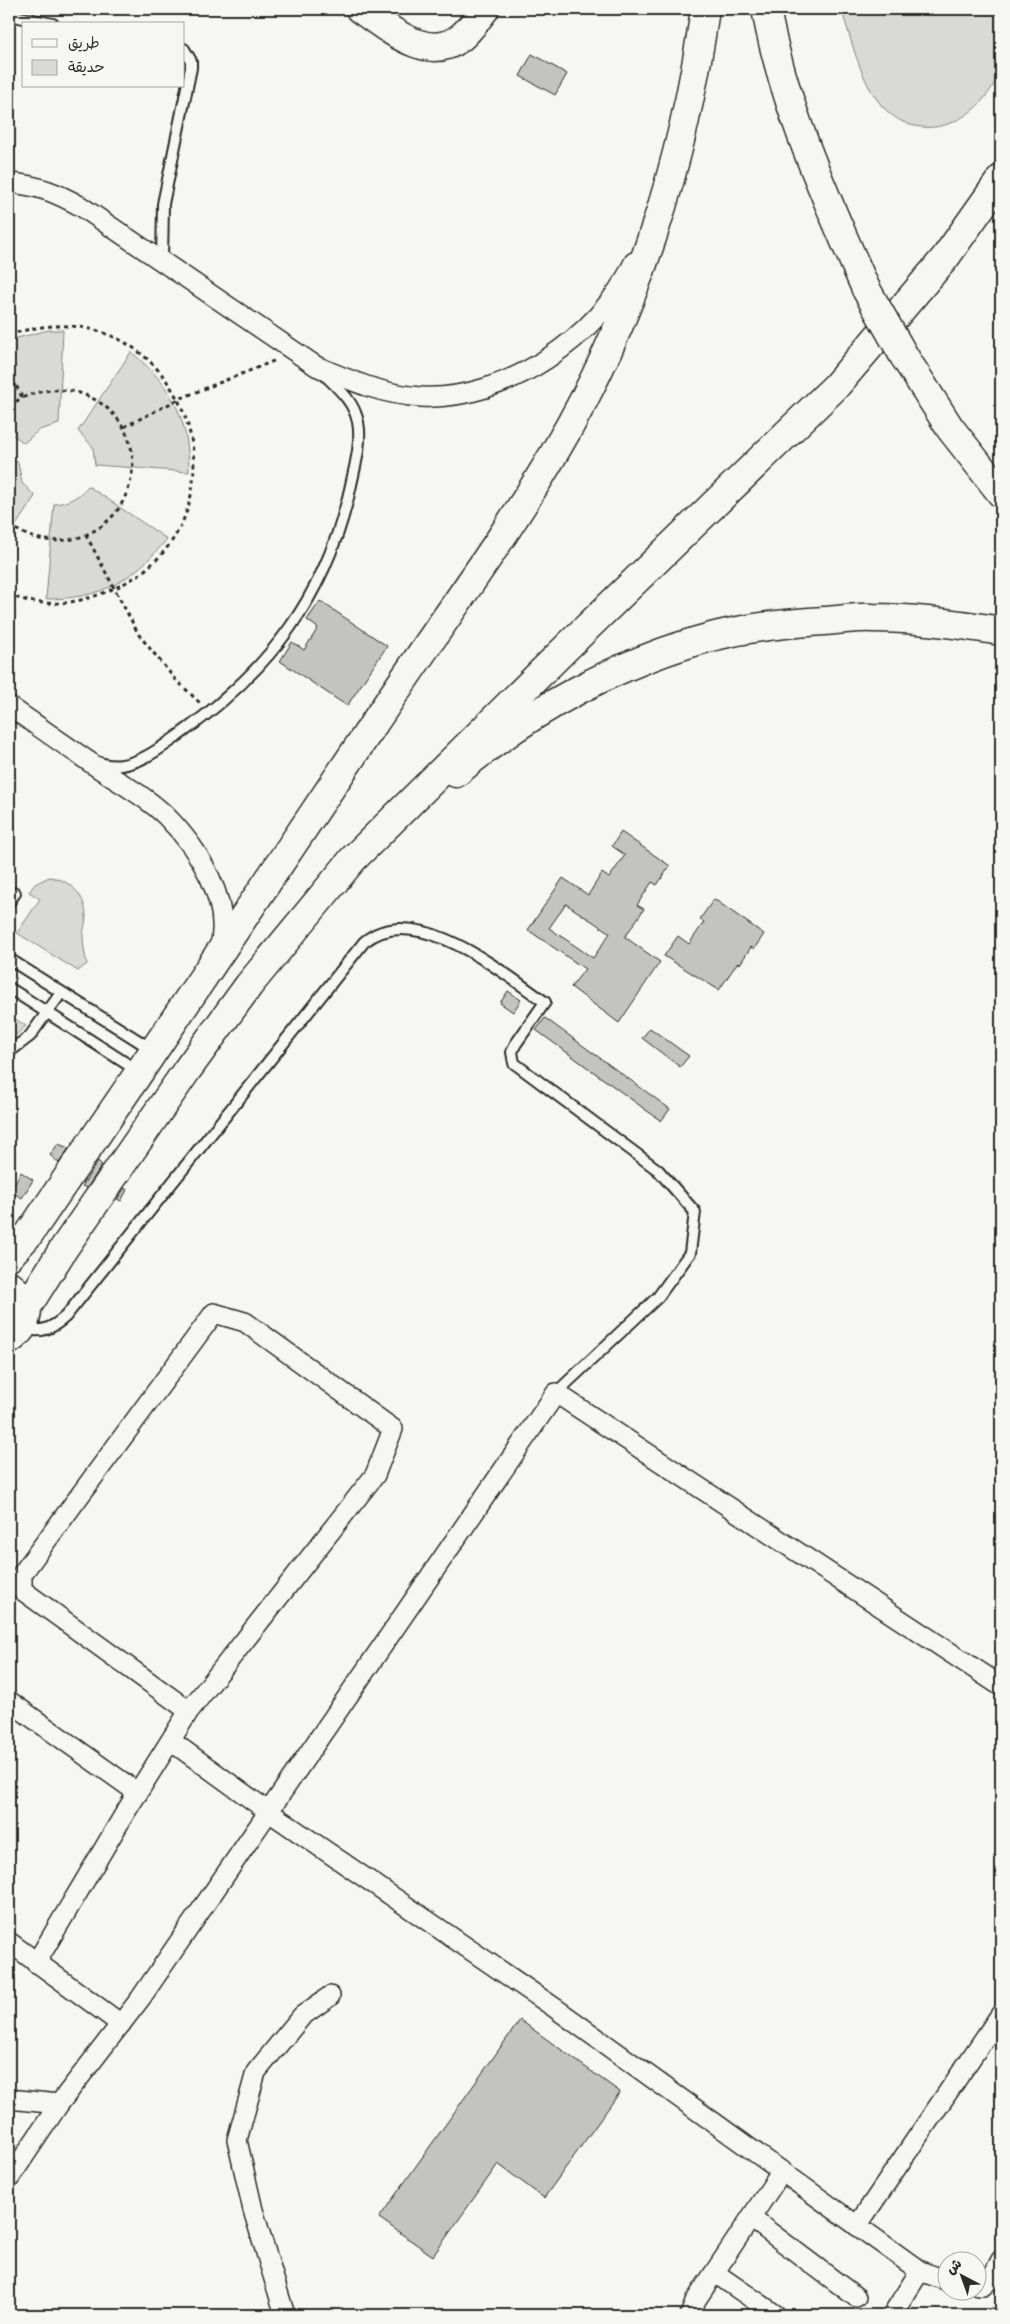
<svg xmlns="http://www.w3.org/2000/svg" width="1010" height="2324" font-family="Mynerve,'Playpen Sans Arabic',sans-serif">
<rect width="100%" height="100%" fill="#f6f6f2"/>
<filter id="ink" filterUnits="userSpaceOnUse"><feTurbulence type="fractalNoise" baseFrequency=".02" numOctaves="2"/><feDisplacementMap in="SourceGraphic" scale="10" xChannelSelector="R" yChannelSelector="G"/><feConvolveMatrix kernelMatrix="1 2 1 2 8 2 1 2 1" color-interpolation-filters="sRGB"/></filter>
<g filter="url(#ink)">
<g fill="#d9d9d5" stroke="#828280">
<path d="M841,9H912L940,14L1001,9C1001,23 1005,58 1000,70C984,119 923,150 883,107C860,82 852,40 841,9Z"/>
<polygon points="49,330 63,330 59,424 39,430 24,443 9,432 9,340"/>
<path d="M131,352C172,385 189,419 189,472L95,465L93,447L78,431Z"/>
<polygon points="9,461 18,462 22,483 35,496 9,536"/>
<path d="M88,486L167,539C133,581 101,599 46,599L54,504C68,503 79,497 88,486Z"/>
<path d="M49,877C70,879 86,896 86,917C86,923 83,930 83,936C83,946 85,955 87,964L78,971L17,933L40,899L29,892L35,884Z"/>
<polygon points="9,1015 26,1026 9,1041"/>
</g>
<g fill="#c3c3c0" stroke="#2b2b2b" fill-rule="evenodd">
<polygon points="532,54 567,74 555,95 520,76"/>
<polygon points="320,601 387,646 347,706 280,661 292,642 304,650 318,628 307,620"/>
<path d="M621,832L670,866L657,885L652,882L637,905L644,909L625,937L660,962L619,1023L571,987L585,969L528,930L563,878L588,895L602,873L609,878L625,855L612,846ZM566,904L610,933L593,958L549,928Z"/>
<polygon points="714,899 764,934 754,949 751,947 740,964 738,962 719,990 664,956 678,936 689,944 704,922 700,919"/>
<polygon points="508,991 521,1000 513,1012 500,1003"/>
<polygon points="545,1018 670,1109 661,1121 536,1030"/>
<polygon points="650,1028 689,1056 680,1067 642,1038"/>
<polygon points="58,1144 69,1148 59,1163 50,1155"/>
<polygon points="98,1161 102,1165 87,1188 82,1186"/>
<polygon points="21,1172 33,1180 22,1198 10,1191"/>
<polygon points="125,1188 127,1190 121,1201 117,1199"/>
<polygon points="520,2020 620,2092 544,2198 498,2164 433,2256 379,2218"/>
</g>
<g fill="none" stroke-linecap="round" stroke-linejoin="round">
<g stroke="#2b2b2b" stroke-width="14">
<g id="lane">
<polyline points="9,15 53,24"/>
<polyline points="162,261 163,204 191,68 191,61 184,49"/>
<path d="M100,763C128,773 157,751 179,735C270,670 327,596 351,485C355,466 362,442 358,422C354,402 339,389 326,376"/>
<polyline points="9,902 15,893"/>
<polyline points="9,959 153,1050"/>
<polyline points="9,988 138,1071"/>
<polyline points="9,1052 30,1036 61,993"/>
<path d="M24,1328C41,1334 53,1328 66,1316L364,942C415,899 503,973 545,1002L515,1045L512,1052L514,1063L658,1170L695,1212L690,1253L658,1297L556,1393"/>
</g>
</g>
<g stroke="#2b2b2b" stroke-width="22">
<g id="street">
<path d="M9,183C38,185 57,193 82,207L316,366C349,380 383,395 421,397C505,401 599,338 634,262"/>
<path d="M9,706C42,729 76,753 110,776C129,788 150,800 166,816C198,848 233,903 219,949"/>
<polyline points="9,1701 138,1793"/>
<polyline points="171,1741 269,1812 555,2008 920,2271 948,2281"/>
<polyline points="9,1942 121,2024"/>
<polyline points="36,1963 125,1813 189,1711 375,1475 393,1429 245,1322 214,1313 22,1574 22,1590 189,1711"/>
<polyline points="9,2099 59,2104"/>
<polyline points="9,2179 59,2104 140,1999 556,1393 1001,1686"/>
<polyline points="751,2218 856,2297"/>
<polyline points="857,2226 1001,2014"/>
<polyline points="715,2273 776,2315"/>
<polyline points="978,2286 983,2286 992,2277 1001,2260"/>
<polyline points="285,2315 253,2210 237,2140 256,2072 302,2016 330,1996"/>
<polyline points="690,2315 696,2300 782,2171"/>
<polyline points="892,2315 920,2271"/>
</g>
</g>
<g stroke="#2b2b2b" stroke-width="31">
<g id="secondary">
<path d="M360,9C386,26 427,64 460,38C470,30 477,19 485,9"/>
<path d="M456,773C530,710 620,661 715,636C750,627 788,623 824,621C840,620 857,617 873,618C916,618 959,624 1001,631"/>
</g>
</g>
<g stroke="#2b2b2b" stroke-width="31">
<g id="primary">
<path d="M766,9C783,104 827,201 866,289"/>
<polyline points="904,356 950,428 1001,493"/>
<path d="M9,1256L29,1234C144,1066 258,897 371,728C432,635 500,546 556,450C635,316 684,163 705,9"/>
<polyline points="9,1285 23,1297 27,1307"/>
<path d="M9,1340C21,1332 27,1323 27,1307L64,1248L187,1070L249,985L353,859L567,647L836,386L945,258L1001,179"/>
</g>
</g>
<g stroke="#2b2b2b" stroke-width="3" stroke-dasharray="4 4" stroke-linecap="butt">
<path d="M9,335C185,275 269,526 108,591C75,605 43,608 9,595"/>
<polyline points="9,372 22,397"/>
<path d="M9,406C76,358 162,425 123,501C114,519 97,532 77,538C54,544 28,540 9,524"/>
<polyline points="124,427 179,399 276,360"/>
<polyline points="86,535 139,635 174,678 200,703"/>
</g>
<use href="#lane" stroke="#f6f6f2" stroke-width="10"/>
<use href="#street" stroke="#f6f6f2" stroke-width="19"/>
<use href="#secondary" stroke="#f6f6f2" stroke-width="28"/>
<use href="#primary" stroke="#f6f6f2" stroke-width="28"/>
<g stroke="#2b2b2b" stroke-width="31" stroke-linecap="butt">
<polyline id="primary-bridge" points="866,289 904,356"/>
</g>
<use href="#primary-bridge" stroke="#f6f6f2" stroke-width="28"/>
</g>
</g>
<rect width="1010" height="2324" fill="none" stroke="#f6f6f2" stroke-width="30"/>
<rect x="15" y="15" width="980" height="2294" fill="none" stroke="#2b2b2b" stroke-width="2" filter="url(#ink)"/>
<rect x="22" y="22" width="162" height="65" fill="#f6f6f2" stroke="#a5a5a2"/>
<rect x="32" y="39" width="25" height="8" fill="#f6f6f2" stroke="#a5a5a2"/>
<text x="68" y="48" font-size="15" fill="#2b2b2b">طريق</text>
<rect x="32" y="60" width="25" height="15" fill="#d9d9d5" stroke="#a5a5a2"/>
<text x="68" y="72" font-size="15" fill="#2b2b2b">حديقة</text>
<g transform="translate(962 2276) rotate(319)"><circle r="24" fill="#f6f6f2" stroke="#a5a5a2"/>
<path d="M0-4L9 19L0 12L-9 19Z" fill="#2b2b2b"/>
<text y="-8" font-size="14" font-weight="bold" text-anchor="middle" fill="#2b2b2b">ش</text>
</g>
</svg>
